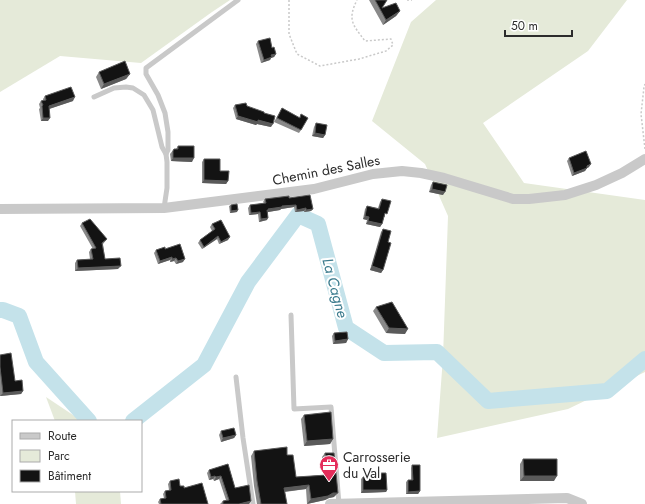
<svg xmlns="http://www.w3.org/2000/svg" width="645" height="504" font-family="Jost,sans-serif">
<rect width="100%" height="100%" fill="#fff"/>
<g fill="#e5ead9">
<polygon points="0,0 230,0 212,12 141,63 60,56 0,92"/>
<polygon points="436,0 627,0 588,51 483,123 524,183 645,200 645,372 568,409 437,438 443,357 448,216 425,164 372,121 411,22"/>
<polygon points="46,397 82,421 55,421"/>
<polygon points="75,491 120,491 121,504 76,504"/>
</g>
<g fill="none" stroke-linecap="round" stroke-linejoin="round">
<g stroke="#c4e2ea" stroke-width="16">
<polyline points="0,310 3,310 19,316 36,362 89,421"/>
<polyline points="133,421 204,365 248,282 298,215 318,224 346,328 384,353 437,352 488,401 607,391 645,359"/>
</g>
<g stroke="#c9c9c9" stroke-width="1.5" stroke-dasharray="2 2" stroke-linecap="butt">
<path d="M289,0V34L297,54L320,66L359,59L386,51L393,45L391,39L365,41C353,25 347,20 357,0"/>
<polyline points="407,0 412,0"/>
<polyline points="645,149 641,114 644,87 645,84"/>
</g>
<g stroke="#c9c9c9" stroke-width="5">
<polyline points="94,97 114,88 126,87 133,88 144,95 153,110 162,147 166,154"/>
<polyline points="164,208 167,188 167,162 166,154 168,150 168,132 165,113 158,95 146,74 146,68 238,0"/>
<polyline points="291,315 294,409 331,407 339,504"/>
<polyline points="236,377 243,438 253,504"/>
</g>
<g stroke="#c9c9c9" stroke-width="10">
<polyline points="0,209 164,208 314,189 373,174 402,171 421,173 444,178 513,199 529,199 565,195 596,185 622,173 645,159"/>
<polyline points="330,504 567,498 582,504"/>
</g>
</g>
<g fill="#898989">
<polygon points="369,0 387,0 382,8 400,11 396,16 383,25"/>
<polygon points="258,41 272,48 276,54 274,57 271,58 270,60 261,63 256,44"/>
<polygon points="99,72 130,74 126,79 101,89 96,77"/>
<polygon points="45,96 73,101 49,109 48,121 41,121 39,109 40,108 39,104 41,101 43,100 43,99"/>
<polygon points="235,105 264,113 271,127 257,124 256,125 236,119 233,108"/>
<polygon points="282,108 299,118 301,114 301,130 299,133 274,122"/>
<polygon points="316,123 325,135 323,138 312,136 314,127"/>
<polygon points="178,146 192,162 171,161 170,154 174,149 176,149"/>
<polygon points="569,158 589,167 587,168 585,171 572,176 567,161"/>
<polygon points="204,159 220,171 228,181 226,184 202,183 202,162"/>
<polygon points="433,182 443,195 429,192 431,185"/>
<polygon points="289,198 313,209 311,211 304,212 304,211 295,212 294,207 281,209 280,210 268,212 267,220 259,222 258,214 249,215 248,208 250,205 264,203 263,202 265,199"/>
<polygon points="382,199 385,217 384,217 382,224 380,227 366,224 367,220 363,219 365,209 367,206 378,208 380,202"/>
<polygon points="231,205 237,212 230,213 229,206"/>
<polygon points="82,223 107,239 103,244 105,259 118,269 75,271 75,263 77,260 90,259 89,252 91,249 93,249 80,226"/>
<polygon points="212,224 228,240 219,244 217,239 202,249 198,243 200,240 212,231 210,227"/>
<polygon points="383,229 388,242 383,270 381,273 370,270 381,232"/>
<polygon points="165,249 183,262 176,264 174,261 170,262 170,260 158,264 154,253 156,250"/>
<polygon points="376,307 405,334 386,333 373,311"/>
<polygon points="334,333 348,339 346,343 333,344 332,336"/>
<polygon points="0,355 15,381 23,391 21,394 0,396"/>
<polygon points="304,415 333,439 330,444 304,446 301,419"/>
<polygon points="221,431 236,435 234,438 221,442 219,435"/>
<polygon points="254,451 287,455 296,477 324,475 322,457 325,453 334,497 329,498 325,500 307,504 306,489 285,492 286,504 257,504 254,486 251,456"/>
<polygon points="523,459 554,481 520,481 520,464"/>
<polygon points="228,464 235,488 251,501 249,504 220,504 223,501 226,500 219,479 214,481 213,479 209,480 207,473 209,470"/>
<polygon points="412,465 420,491 418,494 406,494 406,482 408,480 411,480 411,468"/>
<polygon points="374,473 387,490 386,492 361,493 361,479 363,477 373,476"/>
<polygon points="170,481 184,488 208,504 159,504 158,502 160,499 164,498 163,494 165,491 169,490 168,484"/>
</g>
<g fill="#5a5a5a">
<polygon points="400,11 396,16 383,25 386,20"/>
<polygon points="276,54 274,57 271,58 270,60 261,63 264,60 271,55"/>
<polygon points="130,74 126,79 101,89 104,84"/>
<polygon points="75,97 73,101 46,110 49,106"/>
<polygon points="238,116 258,120 273,124 271,127 257,124 256,125 236,119"/>
<polygon points="43,118 50,118 48,121 41,121"/>
<polygon points="315,133 325,135 323,138 312,136"/>
<polygon points="173,158 194,158 192,162 171,161"/>
<polygon points="591,164 589,167 585,169 587,168 585,171 572,176 574,173"/>
<polygon points="204,180 228,181 226,184 202,183"/>
<polygon points="432,189 445,192 443,195 429,192"/>
<polygon points="296,205 294,207 281,209 280,210 268,212 267,213 268,209 282,206"/>
<polygon points="306,208 304,211 295,212 297,210"/>
<polygon points="313,209 311,211 304,212 306,210"/>
<polygon points="238,210 237,212 230,213 231,211"/>
<polygon points="260,212 258,214 249,215 251,213"/>
<polygon points="365,216 369,217 367,220 363,219"/>
<polygon points="268,218 267,220 259,222 261,219"/>
<polygon points="368,221 382,224 380,227 366,224"/>
<polygon points="218,236 217,239 202,249 204,247"/>
<polygon points="230,237 228,240 219,244 221,242"/>
<polygon points="172,257 170,260 158,264 160,261"/>
<polygon points="176,258 174,261 170,262 172,259"/>
<polygon points="185,259 183,262 176,264 178,261"/>
<polygon points="121,266 118,269 75,271 78,268"/>
<polygon points="372,266 383,270 381,273 370,270"/>
<polygon points="389,328 408,329 405,334 386,333"/>
<polygon points="348,339 346,343 333,344 335,341"/>
<polygon points="23,391 21,394 0,396 3,393"/>
<polygon points="236,435 234,438 221,442 223,438"/>
<polygon points="333,439 330,444 304,446 307,441"/>
<polygon points="215,476 213,479 209,480 211,477"/>
<polygon points="221,476 219,479 214,481 216,477"/>
<polygon points="524,476 557,476 554,481 520,481"/>
<polygon points="309,485 306,489 281,492 284,488"/>
<polygon points="363,490 387,490 386,492 361,493"/>
<polygon points="420,491 418,494 406,494 408,492"/>
<polygon points="333,493 338,493 334,497 329,498 325,500 307,504 311,499"/>
<polygon points="251,501 249,504 239,504"/>
</g>
<g fill="#131313" stroke="#5a5a5a">
<polygon points="375,0 387,0 382,8 396,3 400,11 386,20"/>
<polygon points="270,38 272,48 274,47 276,54 271,55 272,57 264,60 258,41"/>
<polygon points="125,61 130,74 104,84 99,72"/>
<polygon points="71,87 75,97 49,106 50,118 43,118 42,106 43,105 41,101 46,100 45,96"/>
<polygon points="246,103 247,106 264,112 264,113 275,116 273,124 258,120 258,122 238,116 235,105"/>
<polygon points="282,108 300,118 301,114 308,118 301,130 277,118"/>
<polygon points="316,123 327,125 325,135 315,133"/>
<polygon points="178,146 194,146 194,158 173,158 173,151 174,149 178,149"/>
<polygon points="586,151 591,164 587,166 587,168 574,173 569,158"/>
<polygon points="204,159 220,159 220,171 229,171 228,181 204,180"/>
<polygon points="433,182 447,185 445,192 432,189"/>
<polygon points="310,195 313,209 306,210 306,208 297,210 296,205 282,206 282,207 268,209 269,210 267,210 268,218 261,219 260,212 251,213 250,205 266,203 265,199 289,196 289,198"/>
<polygon points="382,199 391,201 387,214 385,213 382,224 368,221 369,217 365,216 367,206 379,209"/>
<polygon points="237,204 238,210 231,211 231,205"/>
<polygon points="90,219 107,239 102,243 105,259 120,258 121,266 78,268 77,260 93,259 91,249 96,248 82,223"/>
<polygon points="221,220 230,237 221,242 218,236 204,247 200,240 215,229 212,224"/>
<polygon points="383,229 391,231 388,242 391,243 383,270 372,266"/>
<polygon points="180,244 185,259 178,261 176,258 172,259 172,257 160,261 156,250 165,247 165,249"/>
<polygon points="392,302 408,329 389,328 376,307"/>
<polygon points="347,332 348,339 335,341 334,333"/>
<polygon points="11,353 15,381 22,380 23,391 3,393 0,367 0,355"/>
<polygon points="331,412 333,439 307,441 304,415"/>
<polygon points="234,428 236,435 223,438 221,431"/>
<polygon points="287,447 287,455 293,455 296,477 327,475 325,453 334,453 338,493 333,493 328,496 311,499 309,485 284,488 287,504 261,504 257,481 254,451"/>
<polygon points="523,459 557,459 557,476 524,476"/>
<polygon points="228,464 235,488 249,485 251,501 239,504 223,504 223,501 229,500 221,476 216,477 215,476 211,477 209,470"/>
<polygon points="412,465 420,465 420,491 408,492 408,480 413,480"/>
<polygon points="374,473 386,473 387,490 363,490 363,477 374,476"/>
<polygon points="179,479 180,486 184,486 184,488 202,483 208,504 161,504 160,499 166,498 165,491 171,490 170,481"/>
</g>
<defs>
<g id="office-pin" transform="scale(1)"><path d="M0 17L-7.5 6A9.5 9.5 0 1 1 7.5 6Z" fill="#e42c5a" stroke="#fff"/><path d="M-6-3h4V-5.5h4V-3h4V5H-6ZM-1-4.5V-3h2v-1.5ZM-6 0V1H6V0Z" fill="#fff"/></g>
</defs>
<g fill-rule="evenodd">
<use href="#office-pin" x="329" y="465"/>
</g>
<g text-anchor="middle" stroke-width="4" stroke-linejoin="round" paint-order="stroke">
<g font-size="14" fill="#2c2c2c" stroke="#fff">
<text transform="translate(326 170) rotate(-11)" y="5">Chemin des Salles</text>
</g>
<g font-size="14" fill="#2c2c2c" stroke="#fff" text-anchor="start">
<text x="343" y="462">Carrosserie<tspan x="343" dy="16">du Val</tspan></text>
</g>
<g font-size="15" font-style="italic" fill="#3b7b8d" stroke="#fff">
<text transform="translate(335 288) rotate(75)" y="5">La Cagne</text>
</g>
</g>
<rect x="12" y="420" width="130" height="72" fill="#ffffff" stroke="#ababab"/>
<rect x="20" y="433" width="20" height="6" fill="#c9c9c9" stroke="#ababab"/>
<text x="48" y="440" font-size="12" fill="#2c2c2c">Route</text>
<rect x="20" y="450" width="20" height="12" fill="#e5ead9" stroke="#ababab"/>
<text x="48" y="460" font-size="12" fill="#2c2c2c">Parc</text>
<rect x="20" y="470" width="20" height="12" fill="#131313" stroke="#ababab"/>
<text x="48" y="480" font-size="12" fill="#2c2c2c">Bâtiment</text>
<path d="M505 30v6h67v-6" fill="none" stroke="#2c2c2c" stroke-width="2"/>
<text x="511" y="30" font-size="12" fill="#2c2c2c" stroke="#ffffff" stroke-width="3" paint-order="stroke">50 m</text>
</svg>
